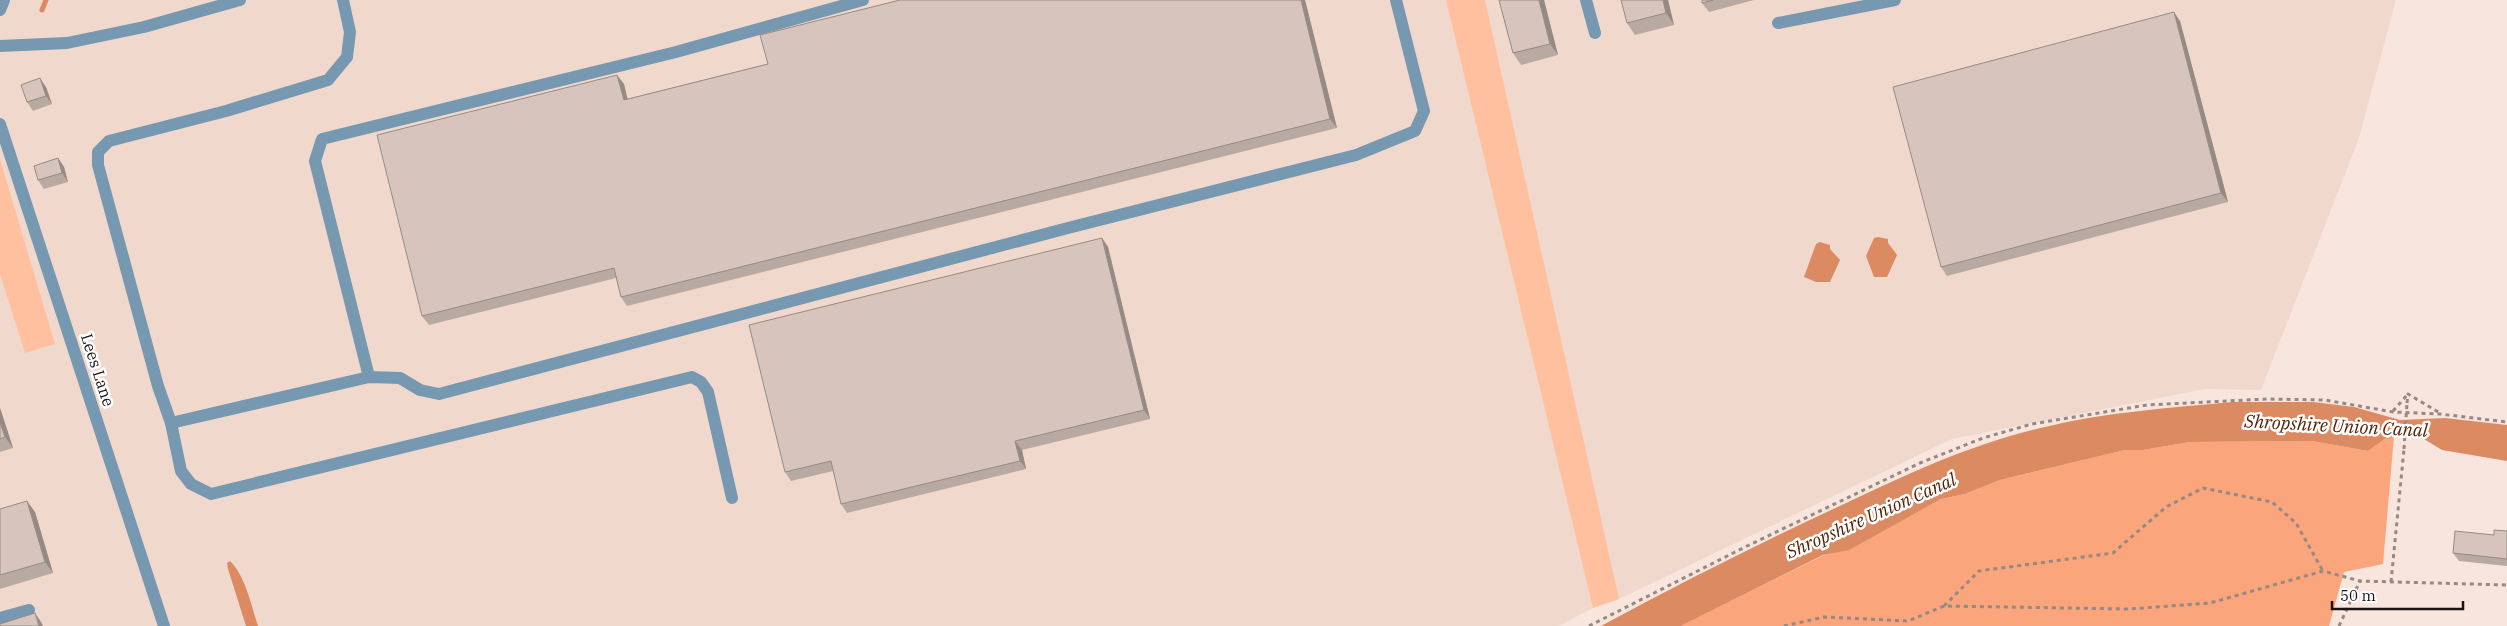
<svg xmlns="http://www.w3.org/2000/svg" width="2507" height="626" font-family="'IBM Plex Serif',serif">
<rect width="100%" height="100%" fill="#f8e6de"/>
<polygon fill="#f1d8cc" points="0,0 2396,0 2359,138 2261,390 2205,389 1952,439 1619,599 1593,608 1559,626 0,626"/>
<g fill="#ffc0a0">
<polygon points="1446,0 1485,0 1619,599 1593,608"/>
<polygon points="0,159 55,344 25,353 0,274"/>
</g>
<polygon fill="#faa57b" points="2394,436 2383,564 2344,572 2329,626 1681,626 1824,555 1849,549 1941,499 1965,494 2000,480 2125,450 2143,450 2190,442 2312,441 2368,451 2386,438"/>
<g fill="#dc8a61">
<polygon points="1878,237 1888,239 1888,243 1897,255 1887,277 1874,277 1866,256 1874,238"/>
<polygon points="1820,242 1830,245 1830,249 1840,260 1830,282 1816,282 1804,277 1816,244"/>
<path d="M2232,402H2313L2354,407L2400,420L2445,418L2507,425V461L2442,450L2424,439L2404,436L2386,438L2368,451L2312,441L2190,442L2143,450H2125L2000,480L1965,494L1941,499L1849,550L1823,555L1681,626H1601C1681,583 1762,542 1844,504C1910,473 1974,443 2045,427C2106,412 2170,408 2232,402Z"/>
<path d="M230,561C246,577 251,605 258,626H246L228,569L227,563Z"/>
</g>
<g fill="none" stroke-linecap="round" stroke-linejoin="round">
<polyline stroke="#dc8a61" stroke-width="5" points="42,10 46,0"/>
<g stroke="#968984" stroke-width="3" stroke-dasharray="4 4" stroke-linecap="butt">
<polyline points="2407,403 2408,394 2440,413"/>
<polyline points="2393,411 2407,395"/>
<polyline points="2391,582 2404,449"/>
<polyline points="1944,606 1979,571 2113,553 2166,507 2203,488 2272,502 2296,523 2323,571"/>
<polyline points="1589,626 1745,547 1920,463 1983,438 2032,424 2147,405 2267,399 2325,400 2393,412 2440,414 2507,422"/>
<polyline points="1784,626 1824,617 1908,621 1944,606 2129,609 2210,603 2323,571 2360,581 2507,585"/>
<polyline points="2339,626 2360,581"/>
</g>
<g stroke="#7698b0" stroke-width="12">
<polyline points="343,0 350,32 347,57 328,80 226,111 109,141 98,152 98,165 158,386 171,423 369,377 400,378 420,390 439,394 1064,229 1356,155 1415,131 1424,111 1396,0"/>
<polyline points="1586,0 1595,33"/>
<polyline points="0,10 4,0"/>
<polyline points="1778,23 1895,0"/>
<polyline points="0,46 67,43 144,27 240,0"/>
<polyline points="0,124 164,626"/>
<polyline points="369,377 315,161 322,139 676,52 863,0"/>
<polyline points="171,423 181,471 191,484 211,494 692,377 701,382 708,392 732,498"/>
<polyline points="0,618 29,610"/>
</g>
<polyline stroke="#968984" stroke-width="3" stroke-dasharray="4 4" stroke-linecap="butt" points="2404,449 2407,403"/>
</g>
<g fill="#b9a9a3">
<polygon points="1305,0 1337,128 627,306 621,297 616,278 429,325 422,316 624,84 627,99 768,64"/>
<polygon points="1499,0 1544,0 1558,55 1521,65 1513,53"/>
<polygon points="1668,0 1674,25 1635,35 1627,23"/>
<polygon points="1702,0 1754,0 1709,12 1702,3"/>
<polygon points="2180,21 2228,202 1947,276 1941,267"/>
<polygon points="46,87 52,104 33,111 27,102"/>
<polygon points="58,158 64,167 68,182 44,189 38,180"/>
<polygon points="1102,238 1108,247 1150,419 1022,450 1026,469 847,513 841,504 833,471 791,481 785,472"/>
<polygon points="0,408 13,448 0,452"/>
<polygon points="0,509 35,512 53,573 0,589"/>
<polygon points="2507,531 2507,566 2459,561 2453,553 2494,535"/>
</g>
<g fill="#968a84">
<polygon points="1301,0 1305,0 1337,128 1330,119"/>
<polygon points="1539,0 1544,0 1558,55 1550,44"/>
<polygon points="1663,0 1668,0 1674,25 1666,13"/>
<polygon points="2174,12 2180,21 2228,202 2221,193"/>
<polygon points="617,75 624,84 630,109 624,100"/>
<polygon points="40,78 46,87 52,104 46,96"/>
<polygon points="58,158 64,167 68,182 62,173"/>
<polygon points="1102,238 1108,247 1150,419 1144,410"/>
<polygon points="0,408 13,448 5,437 0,422"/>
<polygon points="1015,441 1022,450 1026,469 1020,461"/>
<polygon points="27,501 35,512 53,573 45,562"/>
<polygon points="35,613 41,622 43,626 39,626"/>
</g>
<g fill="#d7c5bd" stroke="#968a84">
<polygon points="900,0 1301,0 1330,119 621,297 614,268 422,316 377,135 617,75 624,100 768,64 760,35"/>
<polygon points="1499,0 1539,0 1550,44 1513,53"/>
<polygon points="1621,0 1663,0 1666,13 1627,23"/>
<polygon points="1702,0 1713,0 1702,3"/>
<polygon points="2174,12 2221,193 1941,267 1893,87"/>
<polygon points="40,78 46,96 27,102 21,85"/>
<polygon points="58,158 62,173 38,180 34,166"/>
<polygon points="1102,238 1144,410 1015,441 1020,461 841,504 831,461 785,472 749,325"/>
<polygon points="0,422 5,437 0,439"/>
<polygon points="27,501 45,562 0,575 0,509"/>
<polygon points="2494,530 2507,531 2507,559 2453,553 2455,531 2494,535"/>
<polygon points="35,613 39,626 0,626 0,624"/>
</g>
<g text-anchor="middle" stroke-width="5" stroke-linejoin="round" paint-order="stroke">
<g font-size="16" fill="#191311" stroke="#fff">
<text transform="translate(98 370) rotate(72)" y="6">Lees Lane</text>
</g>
<g font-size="18" font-style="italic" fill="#572303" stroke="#fff">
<text transform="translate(2336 426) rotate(3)" y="6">Shropshire Union Canal</text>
<text transform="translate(1871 516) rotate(-24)" y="6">Shropshire Union Canal</text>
</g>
</g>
<path d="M2332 601v8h131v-8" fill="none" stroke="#191311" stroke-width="2.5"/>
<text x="2340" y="601" font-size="15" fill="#191311" stroke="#ffffff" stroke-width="4" paint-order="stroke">50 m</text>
</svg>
